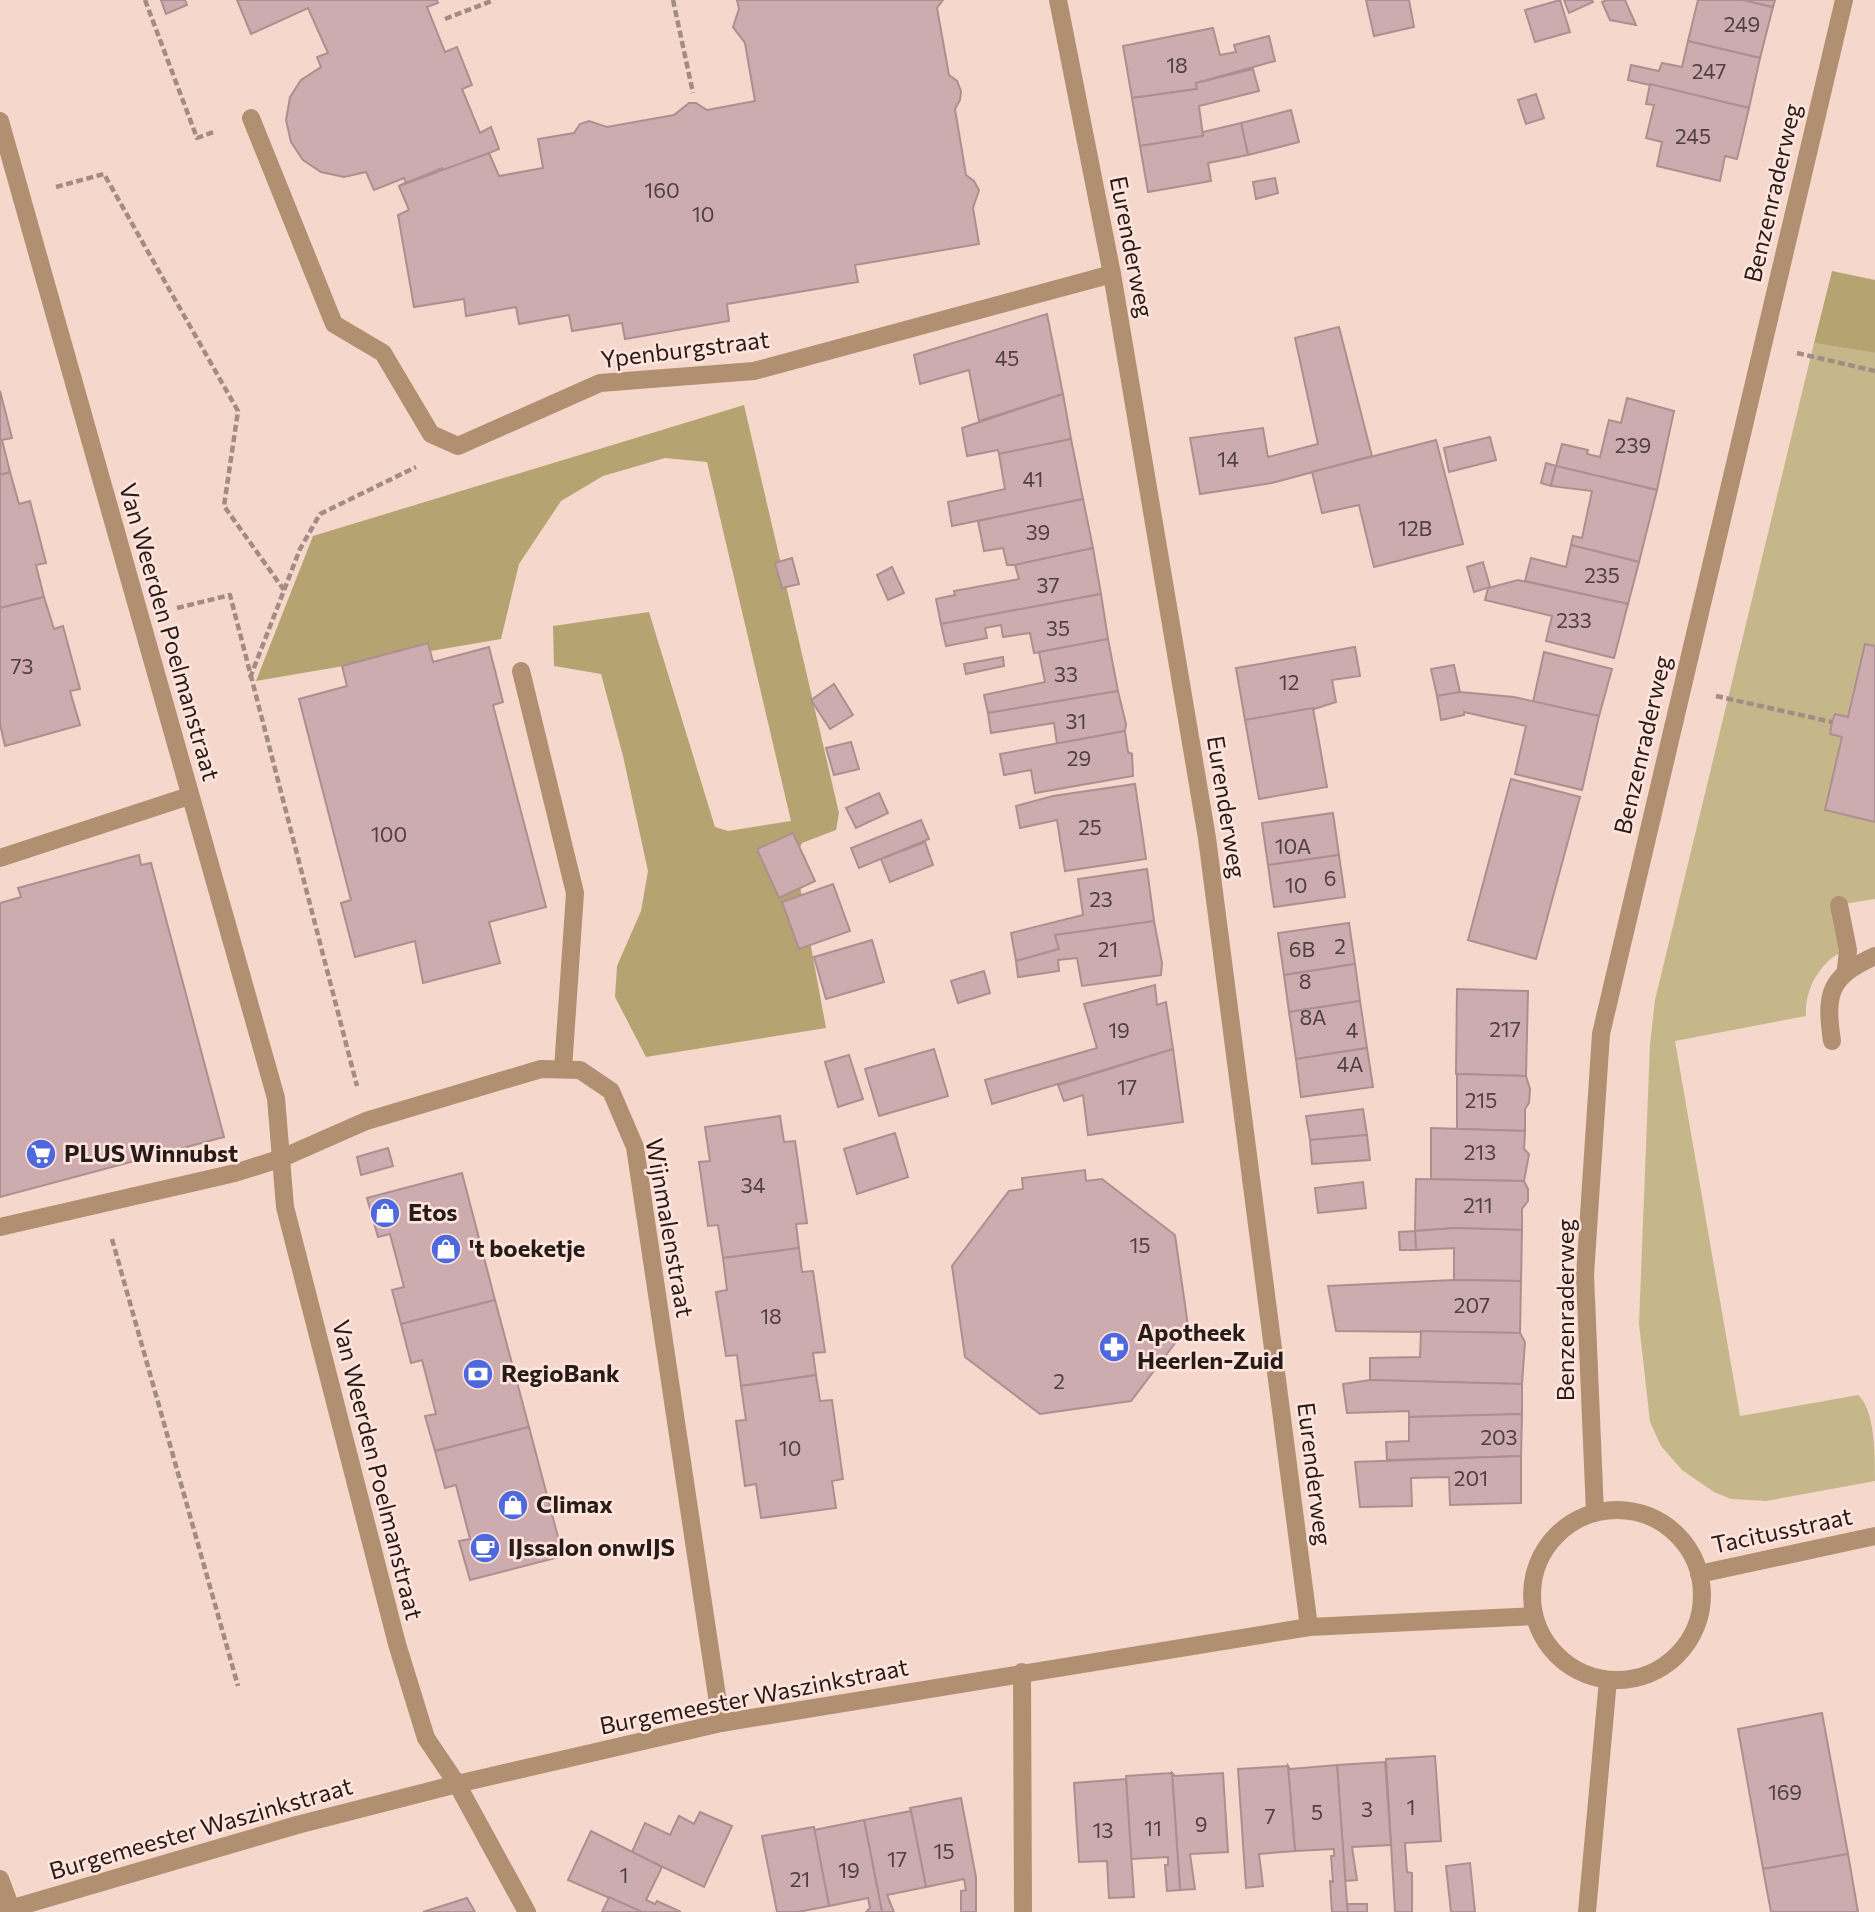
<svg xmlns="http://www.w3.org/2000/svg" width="1875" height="1912" font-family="Commissioner,sans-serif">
<rect width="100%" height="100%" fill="#f6d7cc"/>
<path fill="#c6b78b" d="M1814,343L1875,353V899L1844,904L1840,953C1818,964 1804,993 1806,1016L1675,1041L1740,1416L1858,1395C1875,1409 1875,1456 1875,1481L1766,1501L1731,1499L1714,1492L1682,1470L1661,1446L1650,1422L1639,1324L1650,1044L1655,1000Z"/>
<g fill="#b5a471">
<polygon points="1832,271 1875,280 1875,353 1814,343"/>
<polygon points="744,405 839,813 836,830 802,843 795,859 826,1028 646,1057 615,997 617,966 641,911 648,871 623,756 601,674 554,666 553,626 649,612 715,827 728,831 791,821 707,462 665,458 603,476 561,501 519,564 501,639 256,681 313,536"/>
</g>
<g fill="#ccacae" stroke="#ae8f90" stroke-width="2">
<polygon points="161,0 185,0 187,5 166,14"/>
<polygon points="237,0 437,0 438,3 427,7 445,52 457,47 472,85 462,89 480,133 491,127 499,149 443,172 442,168 399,186 406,182 404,178 374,190 366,172 344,177 321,172 303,160 291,142 286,120 290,97 301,80 321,67 317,57 328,53 308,8 251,34"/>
<polygon points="737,0 943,0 937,8 949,75 957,81 961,91 960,100 955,109 966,175 974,181 979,190 973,208 979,244 855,265 858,282 727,304 729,321 625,339 622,323 572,331 569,315 519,324 516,307 466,316 464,299 414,307 398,215 409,210 399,186 489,153 499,176 543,168 538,139 574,133 580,124 589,121 607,127 674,115 689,103 696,103 707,110 755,101 745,43 733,27 739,9"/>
<polygon points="1366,0 1409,0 1414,27 1374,36"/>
<polygon points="1560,0 1570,32 1535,42 1525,10"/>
<polygon points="1564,0 1592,0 1593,2 1569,13"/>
<polygon points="1607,0 1625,0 1636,25 1610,20 1602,2"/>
<polygon points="1698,0 1743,0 1773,7 1760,58 1688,41"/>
<polygon points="1743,0 1775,0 1773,7"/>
<polygon points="1213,28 1220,55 1236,52 1234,45 1269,36 1275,61 1196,83 1197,89 1132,98 1123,46"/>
<polygon points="1688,41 1760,58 1749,108 1628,80 1631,65 1659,71 1662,63 1682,67"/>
<polygon points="1253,69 1259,91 1199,106 1203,136 1140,146 1132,98 1197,89 1196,83"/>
<polygon points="1650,84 1749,108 1737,159 1725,156 1720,181 1657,166 1662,142 1646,138 1654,105 1646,104"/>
<polygon points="1536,94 1544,118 1526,124 1518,100"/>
<polygon points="1291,110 1299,142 1248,155 1241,123"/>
<polygon points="1241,123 1248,155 1208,163 1211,181 1148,192 1140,146 1203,136 1203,132"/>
<polygon points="1275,178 1278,193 1256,199 1253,182"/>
<polygon points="1047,314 1063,394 979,421 969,370 920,384 914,355"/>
<polygon points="1339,327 1372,456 1272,483 1200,494 1190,438 1263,428 1268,457 1318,444 1295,338"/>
<polygon points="0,391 12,438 2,440 10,472 0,475"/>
<polygon points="1063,394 1071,439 999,454 998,450 967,456 962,428"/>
<polygon points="1627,398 1674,411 1657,490 1556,466 1562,444 1588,450 1587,454 1600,457 1609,420 1621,423"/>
<polygon points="1490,437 1496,460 1449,472 1444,448"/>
<polygon points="1071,439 1083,499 952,526 948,502 1005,489 999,454"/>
<polygon points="1436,440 1463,544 1374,567 1359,505 1322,513 1312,472"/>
<polygon points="1546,463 1556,466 1551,486 1541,483"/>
<polygon points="1556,466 1657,490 1639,562 1571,545 1573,536 1582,538 1592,491 1551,486"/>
<polygon points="10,472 19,504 30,501 46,563 36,565 44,597 0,608 0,475"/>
<polygon points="1083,499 1093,548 1015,565 1007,565 1003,548 984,551 978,521"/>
<polygon points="1571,545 1639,562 1628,604 1525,581 1531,558 1566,567"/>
<polygon points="1093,548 1101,594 941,624 936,599 955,595 954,591 1019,579 1015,565"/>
<polygon points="792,558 799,584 782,588 775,563"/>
<polygon points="1483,562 1490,587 1474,592 1467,567"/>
<polygon points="892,567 904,593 888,600 877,575"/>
<polygon points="1518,580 1628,604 1614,658 1546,641 1552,616 1485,600 1488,588"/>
<polygon points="1101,594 1108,639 1034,653 1030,633 1003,637 1001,625 985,628 987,638 946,646 941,624"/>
<polygon points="44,597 54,629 63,626 80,689 70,691 80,725 5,746 0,724 0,608"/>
<polygon points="1108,639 1118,691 988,713 984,695 1045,682 1039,652"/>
<polygon points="428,643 433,662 489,647 503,702 493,705 546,907 489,922 500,963 423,983 415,941 355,957 341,903 351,900 299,699 347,686 342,666"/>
<polygon points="1865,644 1875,646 1875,822 1825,810 1842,737 1830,734 1832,722 1835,714 1848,717"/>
<polygon points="1355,647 1360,676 1332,680 1336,702 1314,709 1245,720 1236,668"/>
<polygon points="1544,652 1612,669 1599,716 1533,702"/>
<polygon points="1003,657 1004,666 966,674 964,664"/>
<polygon points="1454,665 1460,692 1437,696 1431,669"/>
<polygon points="834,684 853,715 830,729 811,700"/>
<polygon points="1118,691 1126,724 1125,731 1057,744 1054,723 991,733 988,713"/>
<polygon points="1460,692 1514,697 1599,716 1582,790 1515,774 1526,726 1464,712 1464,715 1441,720 1437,696"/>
<polygon points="1313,708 1327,787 1259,799 1245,720"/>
<polygon points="1125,731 1128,752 1132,754 1133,776 1035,793 1031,770 1004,775 1000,754"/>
<polygon points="851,742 859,769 834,775 826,748"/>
<polygon points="1511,779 1580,797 1536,959 1468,940"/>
<polygon points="1135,784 1146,859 1065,871 1057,820 1020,828 1016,806 1053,796"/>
<polygon points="879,793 888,813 856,828 846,808"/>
<polygon points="1333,813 1339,855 1268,865 1262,823"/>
<polygon points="921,820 929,839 859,868 851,848"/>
<polygon points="793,833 815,881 779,898 757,849"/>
<polygon points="925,842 933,865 890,882 881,859"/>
<polygon points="139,855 141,865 151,863 224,1137 0,1197 0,903 21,897 18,888"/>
<polygon points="1339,855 1345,897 1274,907 1268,865"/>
<polygon points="1147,869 1154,921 1055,935 1059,949 1016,961 1011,933 1083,915 1078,879"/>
<polygon points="833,884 850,931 799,949 782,902"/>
<polygon points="1154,921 1162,963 1161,975 1082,986 1077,958 1058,960 1059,971 1018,977 1016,961 1059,949 1055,935"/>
<polygon points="1349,923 1355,964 1284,975 1278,933"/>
<polygon points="872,940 884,982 826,999 814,957"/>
<polygon points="1355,964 1360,1001 1289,1012 1284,975"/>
<polygon points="984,971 990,993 958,1003 951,981"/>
<polygon points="1155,985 1157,1005 1166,1002 1173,1049 992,1104 985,1080 1097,1048 1084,1004"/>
<polygon points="1457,989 1528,991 1526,1076 1456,1074"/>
<polygon points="1360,1001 1367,1048 1296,1059 1289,1012"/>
<polygon points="1367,1048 1373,1087 1301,1097 1296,1059"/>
<polygon points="934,1049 948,1096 879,1116 865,1069"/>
<polygon points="1173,1049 1183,1122 1088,1135 1083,1095 1064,1101 1058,1085"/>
<polygon points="849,1055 863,1099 838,1107 825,1062"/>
<polygon points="1457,1074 1526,1076 1530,1089 1529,1103 1525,1109 1525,1131 1457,1129"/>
<polygon points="1363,1109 1367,1135 1310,1140 1306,1116"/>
<polygon points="780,1116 784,1142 795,1141 807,1223 796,1224 799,1248 723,1258 718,1225 708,1226 699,1162 710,1161 705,1127"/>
<polygon points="1431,1128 1525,1131 1524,1149 1529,1154 1524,1181 1431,1179"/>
<polygon points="895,1133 908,1177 857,1194 844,1149"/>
<polygon points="1367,1135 1370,1160 1312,1164 1310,1140"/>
<polygon points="388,1148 393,1166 361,1175 357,1157"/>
<polygon points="1085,1170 1086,1181 1102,1179 1175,1235 1188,1326 1131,1401 1040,1414 965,1357 952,1266 1009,1191 1023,1189 1022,1178"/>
<polygon points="462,1173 495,1300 401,1324 392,1290 404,1287 390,1234 378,1237 367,1198"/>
<polygon points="1416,1179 1524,1181 1528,1189 1528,1201 1522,1209 1522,1230 1456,1228 1415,1231"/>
<polygon points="1363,1182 1366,1208 1318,1213 1315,1188"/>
<polygon points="1456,1228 1522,1230 1521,1281 1454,1280 1454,1248 1416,1250 1415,1231"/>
<polygon points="1415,1231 1416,1250 1400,1250 1399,1232"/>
<polygon points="799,1248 802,1272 813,1271 825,1352 813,1353 816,1375 741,1386 737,1355 726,1356 716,1292 727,1290 723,1258"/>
<polygon points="1454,1280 1521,1281 1520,1333 1336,1331 1328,1286"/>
<polygon points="495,1300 529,1427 435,1451 425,1416 436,1414 422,1360 411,1363 401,1324"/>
<polygon points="1421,1331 1520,1333 1525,1342 1522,1384 1370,1380 1370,1358 1420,1357"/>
<polygon points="816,1375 820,1401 832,1400 843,1479 832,1481 836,1508 761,1518 756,1484 745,1486 736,1421 746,1420 741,1386"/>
<polygon points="1370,1380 1522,1384 1522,1414 1409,1417 1409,1411 1347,1413 1343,1384"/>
<polygon points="1522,1414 1521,1456 1387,1460 1386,1442 1409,1441 1409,1417"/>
<polygon points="529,1427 563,1556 470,1580 459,1541 470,1539 456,1485 445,1488 435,1451"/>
<polygon points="1521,1456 1521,1503 1450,1505 1449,1477 1411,1478 1412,1506 1360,1507 1355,1462"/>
<polygon points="1822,1713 1848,1854 1763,1869 1738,1729"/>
<polygon points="1435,1756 1441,1841 1405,1843 1407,1872 1412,1873 1412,1912 1395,1912 1386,1759"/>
<polygon points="1385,1762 1391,1845 1352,1847 1357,1880 1345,1881 1337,1765"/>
<polygon points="1337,1765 1347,1904 1348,1912 1332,1912 1330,1881 1333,1882 1331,1856 1334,1856 1334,1849 1295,1851 1288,1766 1290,1769"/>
<polygon points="1288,1766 1295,1851 1259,1854 1263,1886 1246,1888 1238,1769"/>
<polygon points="1172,1773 1175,1776 1223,1773 1228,1852 1190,1854 1195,1889 1180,1890"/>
<polygon points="1172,1773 1180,1890 1167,1891 1165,1865 1168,1865 1168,1857 1131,1859 1126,1776"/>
<polygon points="1126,1779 1134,1897 1109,1898 1107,1861 1079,1862 1074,1783"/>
<polygon points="961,1798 976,1877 976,1912 961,1912 961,1891 966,1890 964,1879 926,1887 911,1811 910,1808"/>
<polygon points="911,1811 926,1887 887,1895 894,1912 882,1912 864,1820"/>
<polygon points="700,1812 732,1826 704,1887 632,1852 645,1823 670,1835 679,1816 694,1824"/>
<polygon points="864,1820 882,1912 866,1912 870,1908 868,1898 829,1906 814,1830"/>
<polygon points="814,1827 829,1906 798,1912 777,1912 762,1836"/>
<polygon points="591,1831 662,1867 646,1900 655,1904 657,1901 681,1912 642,1912 568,1880"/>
<polygon points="1848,1854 1858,1912 1771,1912 1763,1869"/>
<polygon points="1470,1863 1475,1912 1451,1912 1446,1866"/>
<polygon points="609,1897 642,1912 602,1912"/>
<polygon points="467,1898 475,1912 423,1912"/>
<polygon points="1347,1904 1367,1904 1367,1912 1348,1912"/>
</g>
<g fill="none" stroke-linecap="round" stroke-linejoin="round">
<g stroke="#a38c84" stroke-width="4.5" stroke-dasharray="7 3.5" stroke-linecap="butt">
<polyline points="145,0 197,138 216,131"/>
<polyline points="673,0 693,93"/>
<polyline points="445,19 494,0"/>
<polyline points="56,187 104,174 238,411 224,506 284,590"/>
<polyline points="1797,353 1875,371"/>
<polyline points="177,608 230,595 357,1086"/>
<polyline points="250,678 300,549 320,514 416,467"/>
<polyline points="1716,696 1832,722"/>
<polyline points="112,1239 238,1686"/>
</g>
<g stroke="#b09070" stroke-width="18">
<polyline points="521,671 575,893 563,1069"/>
<polyline points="1839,905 1848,950 1846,969"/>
<path d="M1832,1041C1825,993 1829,977 1875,956"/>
</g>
<g stroke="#b09070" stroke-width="18">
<polyline points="1058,0 1112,274 1207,838 1309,1627"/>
<polyline points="251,118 334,324 383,353 431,434 458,446 600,383 754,371 1112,274"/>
<polyline points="0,121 276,1098 285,1207 397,1644 426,1738 457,1784 527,1912"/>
<polyline points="0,858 189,796"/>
<polyline points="0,1227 235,1173 282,1158 366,1121 541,1069 580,1070 611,1091 635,1147 721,1723"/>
<circle cx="1617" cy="1595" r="85"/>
<polyline points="1595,1513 1585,1275 1601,1034 1844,0"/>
<polyline points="1699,1574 1875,1536"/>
<polyline points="1022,1672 1023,1912"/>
<polyline points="0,1879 11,1908"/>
<polyline points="0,1912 297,1825 457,1784 721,1723 1309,1627 1534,1616"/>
<polyline points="1587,1912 1608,1680"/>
</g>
</g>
<defs>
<g id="supermarket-disc" transform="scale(1.575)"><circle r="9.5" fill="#4e69dd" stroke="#ffe5dd"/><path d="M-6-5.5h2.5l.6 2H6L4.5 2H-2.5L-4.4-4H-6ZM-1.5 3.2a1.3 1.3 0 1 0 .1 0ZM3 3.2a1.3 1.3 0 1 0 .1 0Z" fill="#fff"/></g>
<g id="shop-disc" transform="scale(1.575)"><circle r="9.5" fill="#4e69dd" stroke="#ffe5dd"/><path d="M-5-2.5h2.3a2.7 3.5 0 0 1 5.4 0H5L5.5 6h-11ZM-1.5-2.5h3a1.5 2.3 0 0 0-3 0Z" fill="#fff"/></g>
<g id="pharmacy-disc" transform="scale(1.575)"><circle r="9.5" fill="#4e69dd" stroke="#ffe5dd"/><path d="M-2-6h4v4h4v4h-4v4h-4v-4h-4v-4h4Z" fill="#fff"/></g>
<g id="bank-disc" transform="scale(1.575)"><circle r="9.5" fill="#4e69dd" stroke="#ffe5dd"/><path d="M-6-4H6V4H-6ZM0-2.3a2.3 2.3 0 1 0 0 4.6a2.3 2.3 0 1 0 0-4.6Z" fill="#fff"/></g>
<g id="cafe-disc" transform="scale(1.575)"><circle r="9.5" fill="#4e69dd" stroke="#ffe5dd"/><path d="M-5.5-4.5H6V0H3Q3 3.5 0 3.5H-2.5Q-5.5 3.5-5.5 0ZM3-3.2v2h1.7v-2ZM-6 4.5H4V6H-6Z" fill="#fff"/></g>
</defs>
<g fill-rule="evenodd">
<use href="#supermarket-disc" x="41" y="1154"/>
<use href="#shop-disc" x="385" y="1213"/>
<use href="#shop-disc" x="446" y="1249"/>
<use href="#pharmacy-disc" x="1114" y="1347"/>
<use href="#bank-disc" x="478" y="1374"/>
<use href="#shop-disc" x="513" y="1505"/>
<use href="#cafe-disc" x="485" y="1548"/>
</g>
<g text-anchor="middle" stroke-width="5" stroke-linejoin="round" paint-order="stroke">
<g font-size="21" fill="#50403e">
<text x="1742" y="32">249</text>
<text x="1177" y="73">18</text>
<text x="1709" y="79">247</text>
<text x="1693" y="144">245</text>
<text x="662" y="198">160</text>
<text x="703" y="222">10</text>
<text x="1007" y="366">45</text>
<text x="1633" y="453">239</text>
<text x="1228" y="467">14</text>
<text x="1033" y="487">41</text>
<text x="1415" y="536">12B</text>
<text x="1038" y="540">39</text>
<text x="1602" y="583">235</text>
<text x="1048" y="593">37</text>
<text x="1574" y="628">233</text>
<text x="1058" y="636">35</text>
<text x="22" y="674">73</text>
<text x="1066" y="682">33</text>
<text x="1289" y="690">12</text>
<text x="1076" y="729">31</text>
<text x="1079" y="766">29</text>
<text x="1090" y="835">25</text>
<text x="389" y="842">100</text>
<text x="1293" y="854">10A</text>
<text x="1330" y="886">6</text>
<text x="1296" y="893">10</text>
<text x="1101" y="907">23</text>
<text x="1340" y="954">2</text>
<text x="1108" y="957">21</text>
<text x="1302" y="957">6B</text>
<text x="1305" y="989">8</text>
<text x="1313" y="1025">8A</text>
<text x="1505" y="1037">217</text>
<text x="1119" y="1038">19</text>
<text x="1352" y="1038">4</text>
<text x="1350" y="1072">4A</text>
<text x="1127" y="1095">17</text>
<text x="1481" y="1108">215</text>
<text x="1480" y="1160">213</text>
<text x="753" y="1193">34</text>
<text x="1478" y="1213">211</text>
<text x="1140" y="1253">15</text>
<text x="1472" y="1313">207</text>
<text x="771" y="1324">18</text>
<text x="1059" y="1389">2</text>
<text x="1499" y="1445">203</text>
<text x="790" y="1456">10</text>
<text x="1471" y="1486">201</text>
<text x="1785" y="1800">169</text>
<text x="1411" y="1815">1</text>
<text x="1367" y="1817">3</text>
<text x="1317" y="1820">5</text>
<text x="1270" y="1824">7</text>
<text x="1201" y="1832">9</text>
<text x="1153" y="1836">11</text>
<text x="1103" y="1838">13</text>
<text x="944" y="1859">15</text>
<text x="897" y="1867">17</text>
<text x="849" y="1878">19</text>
<text x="624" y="1883">1</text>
<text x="800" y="1887">21</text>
</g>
<g font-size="24" fill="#271c18" stroke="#ffe5dd">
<text transform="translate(1773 193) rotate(-77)" y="8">Benzenraderweg</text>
<text transform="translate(1131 247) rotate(79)" y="8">Eurenderweg</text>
<text transform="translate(685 350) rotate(-7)" y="8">Ypenburgstraat</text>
<text transform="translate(169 632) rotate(74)" y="8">Van Weerden Poelmanstraat</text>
<text transform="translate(1643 745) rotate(-77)" y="8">Benzenraderweg</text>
<text transform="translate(1226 807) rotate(81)" y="8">Eurenderweg</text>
<text transform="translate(669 1228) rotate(80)" y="8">Wijnmalenstraat</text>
<text transform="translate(1566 1310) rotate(-90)" y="8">Benzenraderweg</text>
<text transform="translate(377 1470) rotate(76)" y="8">Van Weerden Poelmanstraat</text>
<text transform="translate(1314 1474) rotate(83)" y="8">Eurenderweg</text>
<text transform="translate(1782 1531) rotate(-12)" y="8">Tacitusstraat</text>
<text transform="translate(754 1697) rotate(-11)" y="8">Burgemeester Waszinkstraat</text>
<text transform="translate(201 1829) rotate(-16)" y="8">Burgemeester Waszinkstraat</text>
</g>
<g font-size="24" font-weight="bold" fill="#271c18" stroke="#ffe5dd" text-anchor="start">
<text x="64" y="1162">PLUS Winnubst</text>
<text x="408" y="1221">Etos</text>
<text x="469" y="1257">'t boeketje</text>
<text x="1137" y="1341">Apotheek<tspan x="1137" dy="28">Heerlen-Zuid</tspan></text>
<text x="501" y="1382">RegioBank</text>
<text x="536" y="1513">Climax</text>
<text x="508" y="1556">IJssalon onwIJS</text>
</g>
</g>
</svg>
